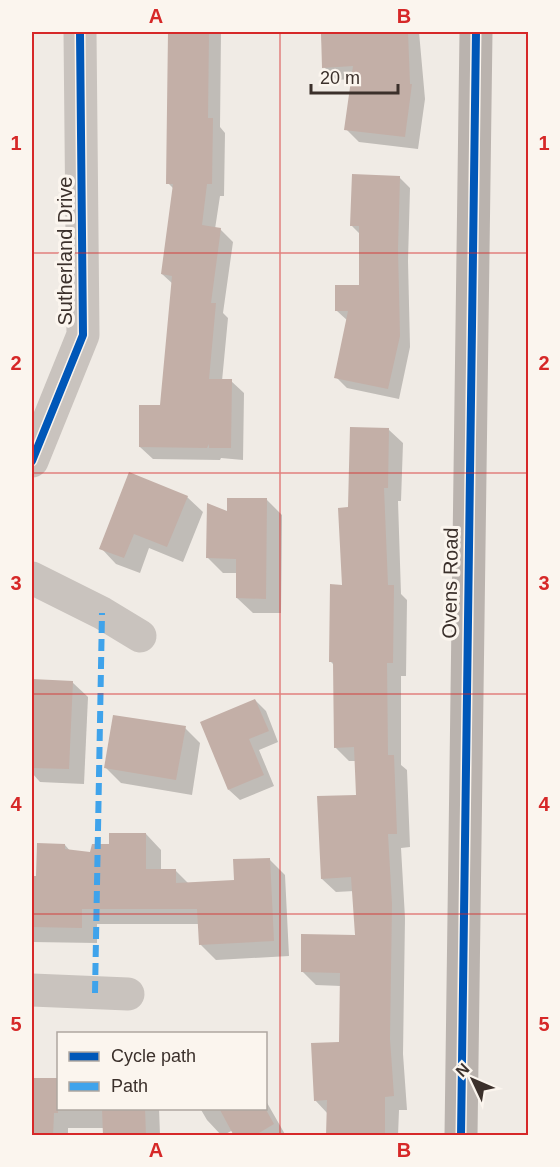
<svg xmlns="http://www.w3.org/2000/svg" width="560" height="1167" font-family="Arial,sans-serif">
<rect width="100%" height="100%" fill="#f0ebe5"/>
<g fill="#0003">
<polygon points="169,32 221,32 220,127 225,133 224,196 220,196 215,229 220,229 233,242 223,313 228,318 222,381 231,381 244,393 243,460 221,458 220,460 153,459 140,447 161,406 173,284 162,274 174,189 168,183"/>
<polygon points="321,32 419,32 425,99 418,149 359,142 346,129 352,79 337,80 324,67"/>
<polygon points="32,81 34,84 33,119 32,119"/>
<polygon points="399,177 410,188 408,261 410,347 399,399 347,388 336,377 348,321 337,311 361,286 361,235 352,226"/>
<polygon points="389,430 403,443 401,501 398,501 401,594 407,600 406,676 401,676 401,765 407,770 410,847 401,848 405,918 403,1054 407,1110 399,1110 398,1136 328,1136 328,1114 315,1100 340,1043 341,986 316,985 302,971 357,936 354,891 336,892 322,879 357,796 356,761 349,761 335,747 335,666 331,662 343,586 350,509"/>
<polygon points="187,497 203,512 183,562 149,548 140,573 116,564 101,548"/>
<polygon points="267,500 282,515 281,613 253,613 237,598 238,573 223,573 208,558 228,513"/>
<polygon points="32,680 72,682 88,697 84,784 40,782 32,773"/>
<polygon points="255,700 266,711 278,742 259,750 274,786 240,800 229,790"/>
<polygon points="185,728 200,743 192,795 121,783 106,768"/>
<polygon points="146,834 161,850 161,871 176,871 189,884 236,881 269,859 285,875 289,956 216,960 201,945 200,924 97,924 97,943 32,942 32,878 38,878 65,845 71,852 92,854"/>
<polygon points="32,1079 58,1079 58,1108 159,1108 160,1135 167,1136 105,1136 104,1128 68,1128 68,1136 32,1136"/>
<polygon points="266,1101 286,1136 236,1136 233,1130 222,1136 207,1120 200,1108 266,1108"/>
</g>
<g fill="#c3afa7">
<polygon points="168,32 209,32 208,118 213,118 212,184 207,184 202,225 221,228 211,303 216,303 209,379 232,379 231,448 209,448 209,444 207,448 139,447 139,405 160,405 172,276 161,274 173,184 166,184"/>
<polygon points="321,32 408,32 410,84 412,84 405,137 344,130 353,66 322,68"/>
<polygon points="352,174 400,176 398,249 400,336 388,389 334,378 348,311 335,311 335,285 359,285 359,226 350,226"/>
<polygon points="350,427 389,428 388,488 384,488 388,585 394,585 393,663 387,663 388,755 394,755 397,834 388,834 392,904 390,1039 394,1096 385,1097 385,1136 326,1136 327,1100 314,1101 311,1043 339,1042 340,973 301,972 301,934 355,935 351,877 321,879 317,796 356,795 354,747 334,748 333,662 329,662 330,584 342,585 338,508 348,507"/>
<polygon points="129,472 188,496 167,547 134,534 124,558 99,549"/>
<polygon points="227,498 267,498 266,599 236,598 236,559 206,558 207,503 227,511"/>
<polygon points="32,679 73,681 69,769 32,768"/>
<polygon points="255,699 269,731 249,739 264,775 228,790 200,722"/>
<polygon points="113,715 186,726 176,780 104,768"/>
<polygon points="109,833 146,833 146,869 176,869 176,883 234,880 233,859 270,858 274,941 199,945 197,909 82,909 82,928 32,927 32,876 36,876 37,843 65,844 65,849 90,852 92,844 109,844"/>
<polygon points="32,1078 58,1078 58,1113 54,1113 53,1136 32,1136"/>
<polygon points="102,1108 145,1108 146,1136 103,1136"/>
<polygon points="219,1108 265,1108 274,1124 254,1136 234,1136"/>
</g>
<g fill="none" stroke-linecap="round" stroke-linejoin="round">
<g stroke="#c9c3be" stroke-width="33">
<polyline points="32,461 83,335 80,32"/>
<polyline points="32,578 102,613 140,636"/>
<polyline points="32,990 128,994"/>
</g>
<polyline stroke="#bab3ae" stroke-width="33" points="461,1136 476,32"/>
<polyline stroke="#3fa3eb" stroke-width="6" stroke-dasharray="12 6" stroke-linecap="butt" points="95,993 102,613"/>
<g stroke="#fbf5ee" stroke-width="11">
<g id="cycleway">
<polyline points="32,461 83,335 80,32"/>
<polyline points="461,1136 476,32"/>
</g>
</g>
<use href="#cycleway" stroke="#0057b8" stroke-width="8"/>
</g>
<path fill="none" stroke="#d62828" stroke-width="1.5" stroke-opacity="0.55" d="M280,32V1136M32,253H528M32,473H528M32,694H528M32,914H528"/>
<g text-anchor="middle" stroke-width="6" stroke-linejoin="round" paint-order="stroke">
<g font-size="20" fill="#3b302b" stroke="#fbf5ee">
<text transform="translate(65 251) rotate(-90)" y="7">Sutherland Drive</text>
<text transform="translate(450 583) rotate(-89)" y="7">Ovens Road</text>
</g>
</g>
<rect width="560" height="1167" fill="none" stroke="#fbf5ee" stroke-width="66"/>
<rect x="57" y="1032" width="210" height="78" fill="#fbf5ee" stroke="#aea6a0" stroke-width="1.5"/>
<rect x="69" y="1052" width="30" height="9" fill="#0057b8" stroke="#aea6a0" stroke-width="1.5"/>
<text x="111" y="1062" font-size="18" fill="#3b302b">Cycle path</text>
<rect x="69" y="1082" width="30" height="9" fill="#3fa3eb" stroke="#aea6a0" stroke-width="1.5"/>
<text x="111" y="1092" font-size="18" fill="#3b302b">Path</text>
<g transform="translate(473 1080) rotate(314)" stroke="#fbf5ee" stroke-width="4.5" paint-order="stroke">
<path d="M0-4.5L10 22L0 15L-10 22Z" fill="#3b302b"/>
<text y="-9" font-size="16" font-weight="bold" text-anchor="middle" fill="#3b302b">N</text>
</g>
<path d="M311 84v9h87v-9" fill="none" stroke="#3b302b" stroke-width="3"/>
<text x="320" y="84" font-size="18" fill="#3b302b" stroke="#fbf5ee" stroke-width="4.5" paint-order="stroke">20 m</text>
<rect x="33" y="33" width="494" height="1101" fill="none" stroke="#d62828" stroke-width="2"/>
<g font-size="20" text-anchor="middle" font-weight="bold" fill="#d62828">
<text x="156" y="23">A</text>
<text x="404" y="23">B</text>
<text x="16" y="150">1</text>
<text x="544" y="150">1</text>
<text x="16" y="370">2</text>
<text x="544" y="370">2</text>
<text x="16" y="590">3</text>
<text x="544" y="590">3</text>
<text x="16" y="811">4</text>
<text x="544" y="811">4</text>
<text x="16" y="1031">5</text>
<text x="544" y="1031">5</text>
<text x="156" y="1157">A</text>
<text x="404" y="1157">B</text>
</g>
</svg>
